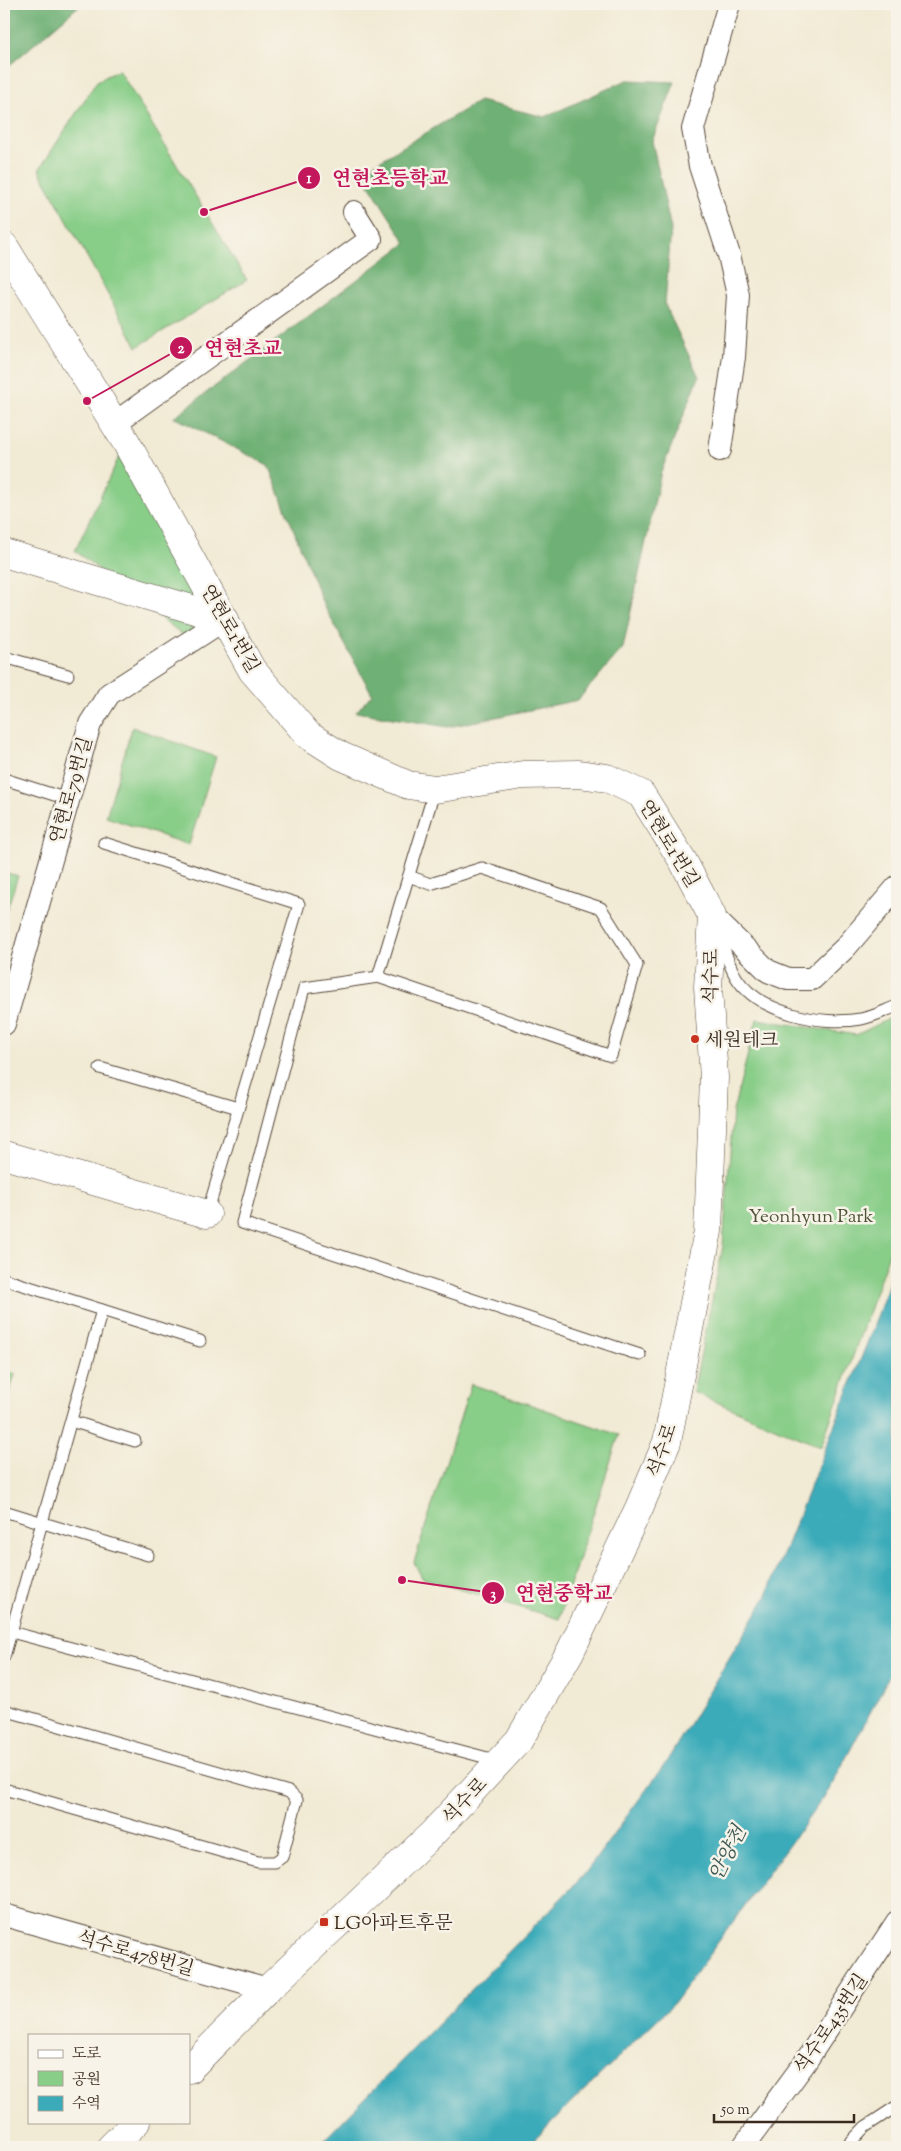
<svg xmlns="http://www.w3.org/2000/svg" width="901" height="2151" font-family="'Sorts Mill Goudy','Noto Serif KR',serif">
<rect width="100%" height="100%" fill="#f7f3e8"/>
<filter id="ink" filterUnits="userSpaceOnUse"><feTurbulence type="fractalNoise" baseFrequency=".02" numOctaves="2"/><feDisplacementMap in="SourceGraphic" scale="10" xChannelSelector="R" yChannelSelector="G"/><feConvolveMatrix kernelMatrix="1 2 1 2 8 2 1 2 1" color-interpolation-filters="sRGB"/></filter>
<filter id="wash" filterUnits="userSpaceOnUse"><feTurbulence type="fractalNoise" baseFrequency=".0096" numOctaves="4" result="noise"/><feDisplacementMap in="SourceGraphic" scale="20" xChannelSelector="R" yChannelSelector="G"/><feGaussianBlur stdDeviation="1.12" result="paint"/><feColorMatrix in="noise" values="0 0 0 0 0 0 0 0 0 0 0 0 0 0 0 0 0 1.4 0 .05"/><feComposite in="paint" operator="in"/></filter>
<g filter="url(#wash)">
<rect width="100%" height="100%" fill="#f1ead4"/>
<g fill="#88cd88" stroke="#627c53">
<polygon points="119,70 247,280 137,347 39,170 97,81"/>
<polygon points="126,442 225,619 192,642 75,551"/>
<polygon points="132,727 216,757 189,845 106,817"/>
<polygon points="4,872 18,876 4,918"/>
<polygon points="897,1015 897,1231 821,1447 693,1392 723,1246 733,1111 757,1019 856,1035"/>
<polygon points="4,1370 15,1374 4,1413"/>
<polygon points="471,1384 619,1435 559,1619 422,1578 414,1562"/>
</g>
<g fill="#6eb074" stroke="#546d49">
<polygon points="4,4 81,4 4,70"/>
<polygon points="627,80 675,82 652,141 671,229 665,305 699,377 661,472 623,648 578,700 448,727 356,712 372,694 323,604 268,465 174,417 406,243 361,172 479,101 545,117"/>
</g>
<polygon fill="#3babb9" stroke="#3b6a6c" points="897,1260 897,1662 829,1790 673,2004 526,2147 317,2147 583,1876 665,1764 766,1597 873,1328"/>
</g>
<g filter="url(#ink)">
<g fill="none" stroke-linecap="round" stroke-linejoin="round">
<g stroke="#564739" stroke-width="13">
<g id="service">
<polyline points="4,657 68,675"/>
<polyline points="4,779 67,799"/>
<polyline points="435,789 378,977 304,988 242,1223 640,1355"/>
<polyline points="104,843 299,904 207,1214"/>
<path d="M719,934C724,947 728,964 736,977C758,1013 822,1026 861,1019C873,1017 886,1010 897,1006"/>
<polyline points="378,977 611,1056 637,965 601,908 482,868 430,884 409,876"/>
<polyline points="100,1068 238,1108"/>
<polyline points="4,1279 200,1341"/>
<polyline points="71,1421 135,1441"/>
<polyline points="4,1511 148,1555"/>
<polyline points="11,1632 499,1761"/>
<polyline points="4,1657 102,1310"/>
<polyline points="4,1710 289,1792 297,1800 282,1857 275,1862 258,1862 4,1789"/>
<polyline points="846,2147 865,2127 897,2106"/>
</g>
</g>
<g stroke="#564739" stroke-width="24">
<g id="minor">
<polyline points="115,423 371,239 354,212"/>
<polyline points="720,450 734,357 738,295 729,255 700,166 693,129 729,4"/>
<polyline points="712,916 768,971 788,979 812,979 845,948 897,887"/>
<polyline points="4,1024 90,724 109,694 225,619"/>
<polyline points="4,1915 268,1989"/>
<polyline points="743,2147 804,2064 897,1922"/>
</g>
</g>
<g stroke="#564739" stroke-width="29">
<g id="tertiary">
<polyline points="4,246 126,442 252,670 308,735 341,756 408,785 435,789 523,775 579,774 607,778 641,794 683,861 712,916 708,987 714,1078 708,1231 667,1442 639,1508 570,1652 519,1740 432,1834 268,1989 189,2069"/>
<polyline points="4,553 225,619"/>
<polyline points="4,1155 207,1214"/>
<polyline points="111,2147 136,2122"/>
</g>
</g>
<use href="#service" stroke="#fff" stroke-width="11"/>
<use href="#minor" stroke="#fff" stroke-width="22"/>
<use href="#tertiary" stroke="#fff" stroke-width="28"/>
</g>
</g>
<g fill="#c8321e" stroke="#f7f3e8" stroke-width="2">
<circle cx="695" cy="1039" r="5"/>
<rect x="319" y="1917" width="10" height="10" rx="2.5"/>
</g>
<g text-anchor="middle" stroke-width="5" stroke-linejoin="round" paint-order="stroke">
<g font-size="19" fill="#3b2a1e" stroke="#f7f3e8">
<text transform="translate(231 628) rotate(60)" y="7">연현로1번길</text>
<text transform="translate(70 790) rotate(-74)" y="7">연현로79번길</text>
<text transform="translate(670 843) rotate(59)" y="7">연현로1번길</text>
<text transform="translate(710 976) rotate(-89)" y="7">석수로</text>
<text transform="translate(661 1450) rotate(-71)" y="7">석수로</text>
<text transform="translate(464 1800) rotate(-47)" y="7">석수로</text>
<text transform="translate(136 1952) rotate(16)" y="7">석수로478번길</text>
<text transform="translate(830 2023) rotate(-56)" y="7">석수로435번길</text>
</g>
<g font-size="19" fill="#3b2a1e" stroke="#f7f3e8" text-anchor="start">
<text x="705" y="1046">세원테크</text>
<text x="334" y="1929">LG아파트후문</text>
</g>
<g font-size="19" fill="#4e5338" stroke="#f7f3e8">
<text x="811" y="1222">Yeonhyun Park</text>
</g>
<g font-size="20" font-style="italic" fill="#3b5754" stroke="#f7f3e8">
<text transform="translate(727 1853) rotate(-63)" y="7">안양천</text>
</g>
</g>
<path fill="none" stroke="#c2185b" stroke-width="2" d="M204 212L309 178M87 401L181 348M402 1580L493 1593"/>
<g fill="#c2185b" stroke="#f7f3e8" stroke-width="2">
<circle cx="204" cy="212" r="5"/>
<circle cx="87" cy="401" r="5"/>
<circle cx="402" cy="1580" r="5"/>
<circle cx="309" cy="178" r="12"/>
<circle cx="181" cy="348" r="12"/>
<circle cx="493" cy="1593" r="12"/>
</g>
<g font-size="15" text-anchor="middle" font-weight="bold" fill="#fff">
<text x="309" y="183">1</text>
<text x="181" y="353">2</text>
<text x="493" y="1599">3</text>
</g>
<g font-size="20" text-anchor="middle" font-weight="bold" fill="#c2185b" stroke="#f7f3e8" stroke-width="5" stroke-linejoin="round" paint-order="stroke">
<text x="390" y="185">연현초등학교</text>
<text x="243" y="355">연현초교</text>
<text x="564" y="1600">연현중학교</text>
</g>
<rect width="901" height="2151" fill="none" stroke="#f7f3e8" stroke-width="20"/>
<rect x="28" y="2034" width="162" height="90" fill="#f7f3e8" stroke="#aca397"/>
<rect x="38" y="2050" width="25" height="8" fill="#ffffff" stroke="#aca397"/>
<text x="72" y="2058" font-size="15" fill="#3b2a1e">도로</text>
<rect x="38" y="2071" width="25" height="15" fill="#88cd88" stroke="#aca397"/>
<text x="72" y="2084" font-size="15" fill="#3b2a1e">공원</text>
<rect x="38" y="2096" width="25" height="15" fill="#3babb9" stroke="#aca397"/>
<text x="72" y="2108" font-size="15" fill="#3b2a1e">수역</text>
<path d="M714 2114v8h140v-8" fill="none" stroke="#3b2a1e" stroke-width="2.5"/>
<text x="721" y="2114" font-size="15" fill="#3b2a1e" stroke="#f7f3e8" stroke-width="4" paint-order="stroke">50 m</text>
</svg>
